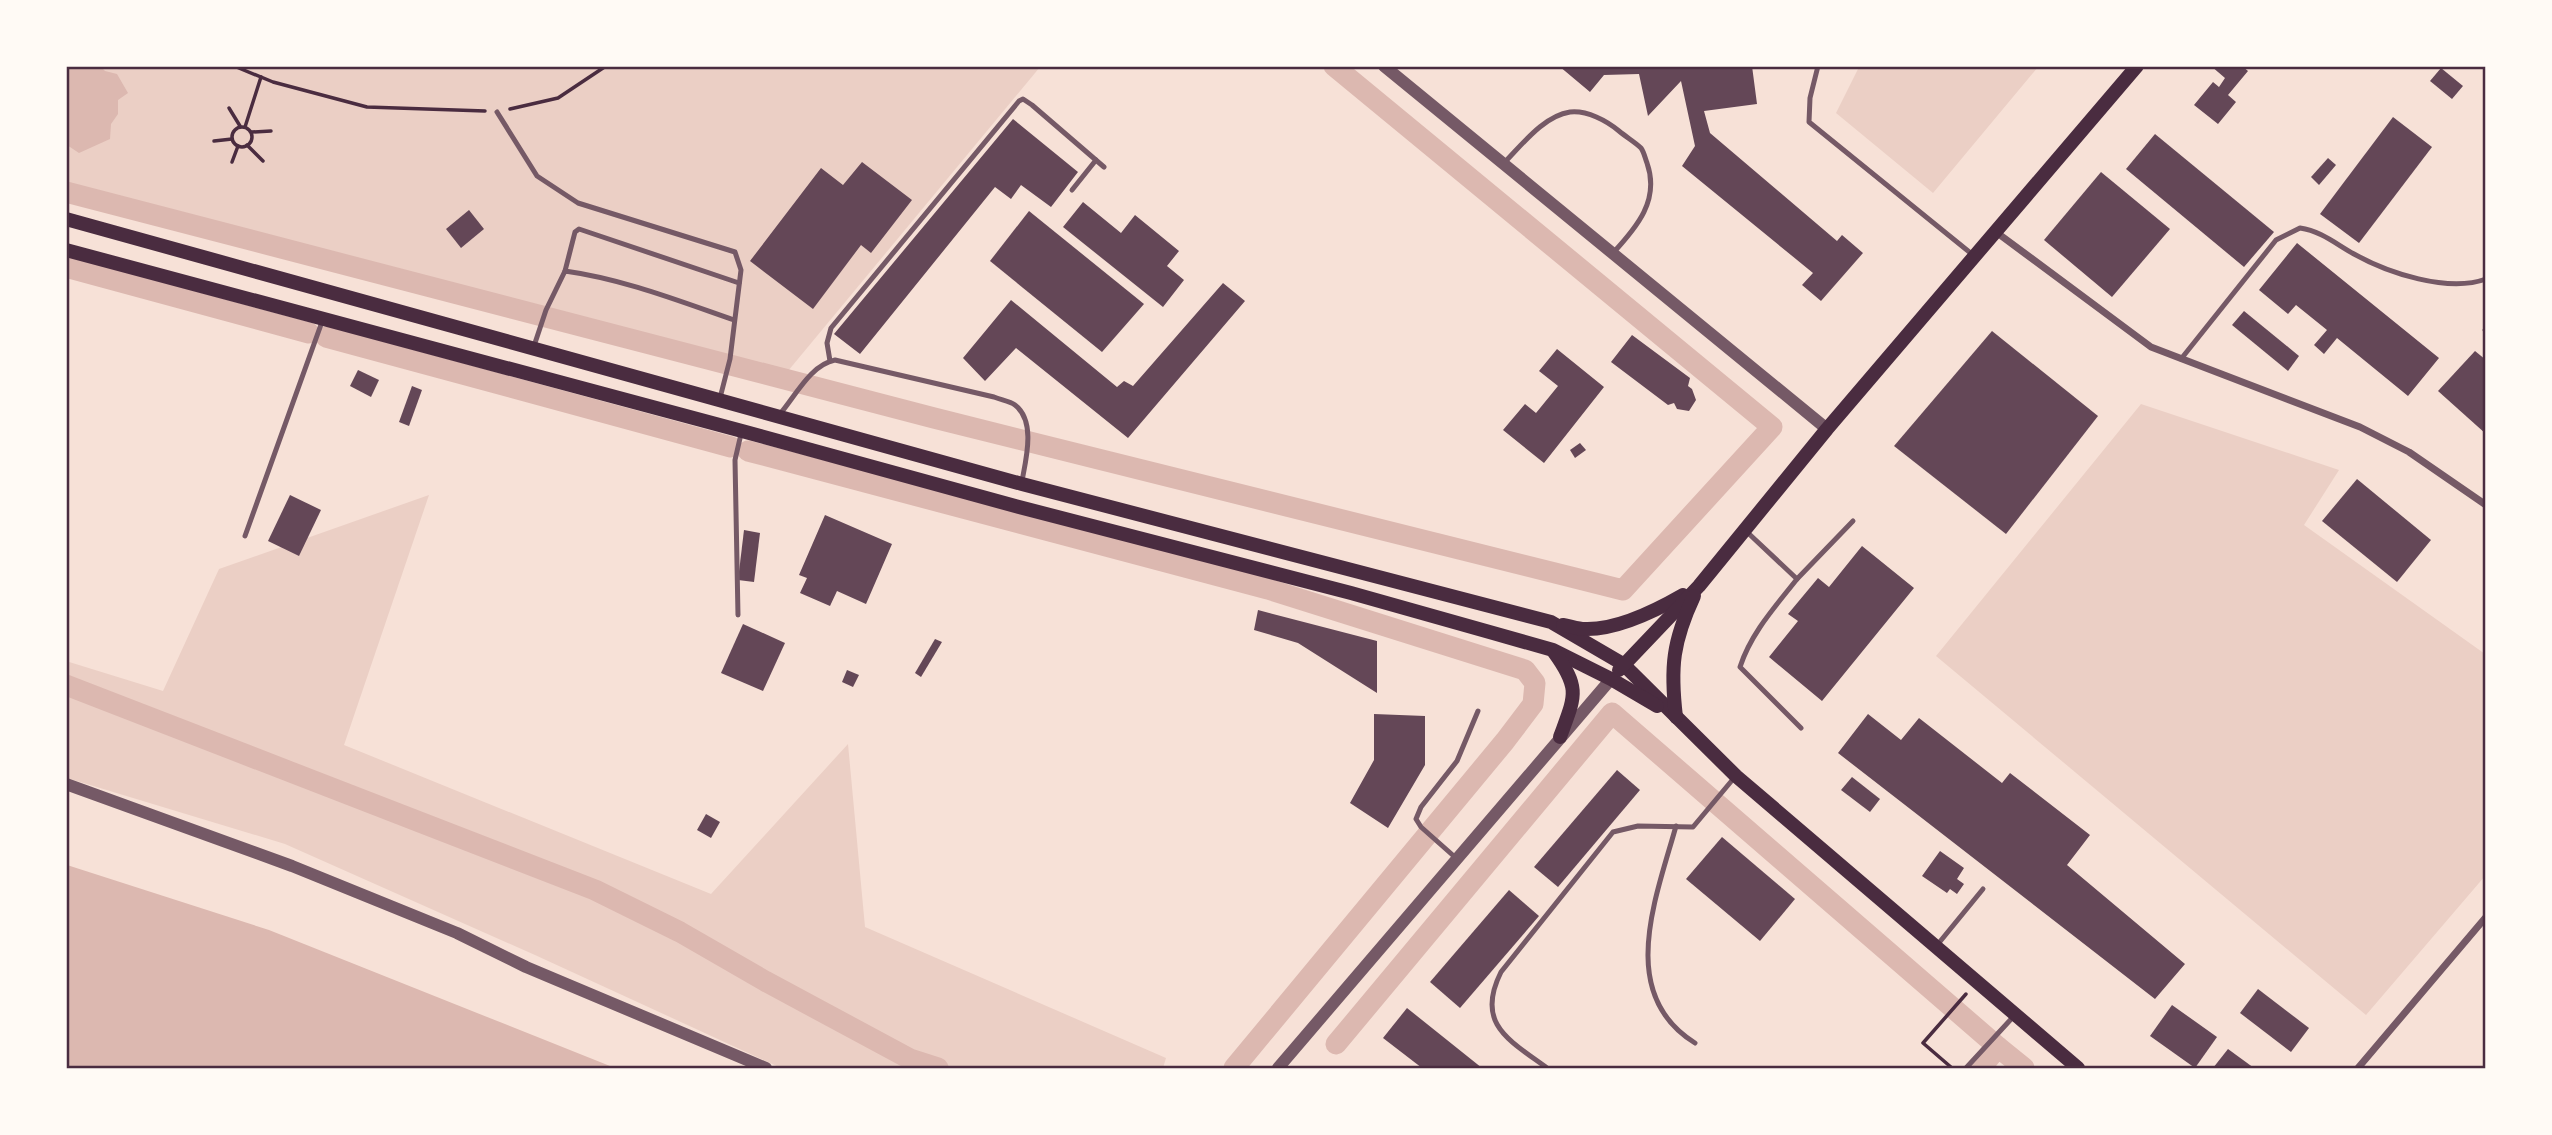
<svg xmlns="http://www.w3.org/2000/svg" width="2552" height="1135" font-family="'PT Sans',sans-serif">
<rect width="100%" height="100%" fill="#f7e1d7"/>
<g fill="#ebcfc5">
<polygon points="1911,66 2038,67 1933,193 1836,113 1859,67 1904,67 1909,69"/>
<polygon points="66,67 1040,67 788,371 67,185"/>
<polygon points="2141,404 2339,470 2304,525 2485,654 2485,876 2366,1015 1936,656"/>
<polygon points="429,495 344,745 711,894 848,744 865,927 1166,1058 1163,1068 781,1068 535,955 285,844 67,778 66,661 163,691 219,569"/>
</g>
<g fill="#dcb8b0">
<polygon points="66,67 101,67 105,71 117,74 128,93 118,100 118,114 111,124 110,139 79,153 67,145"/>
<polygon points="67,865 269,930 615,1068 67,1068"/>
</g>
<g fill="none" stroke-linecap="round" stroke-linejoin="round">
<g stroke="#dcb8b0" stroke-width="21">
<polyline points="66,192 934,418 1623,590 1772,427 1334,66"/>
<polyline points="66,267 309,333"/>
<polyline points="326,337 731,447"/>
<polyline points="748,451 1268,589 1525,670 1535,683 1533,704 1505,741 1234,1068"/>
<polyline points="66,685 595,890 680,932 765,981 910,1059 938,1068"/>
<polyline points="1336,1044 1612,713 1998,1047"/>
<polyline points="1981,1068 1998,1047 2024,1068"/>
</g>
</g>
<g fill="#644757">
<polygon points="1559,66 1752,66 1757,104 1704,111 1710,133 1837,241 1842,235 1863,253 1821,301 1802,285 1813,273 1682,166 1695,146 1681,81 1648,116 1639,74 1604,75 1590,92"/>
<polygon points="2211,66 2242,66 2248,71 2228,95 2236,102 2218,124 2194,105 2213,82 2219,87 2225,78"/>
<polygon points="2441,68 2463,86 2452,99 2430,81"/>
<polygon points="2393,117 2432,147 2359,243 2320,214"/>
<polygon points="1013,119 1078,172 1051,207 1021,185 1011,199 995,187 860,354 834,334"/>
<polygon points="2155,134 2274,232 2244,267 2126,169"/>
<polygon points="2328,158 2336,165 2319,185 2311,177"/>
<polygon points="862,162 912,200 871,253 861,245 813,309 750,261 821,168 843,185"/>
<polygon points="2101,172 2170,229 2112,297 2044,240"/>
<polygon points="1083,202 1121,233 1135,215 1179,251 1167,266 1184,280 1163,307 1063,227"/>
<polygon points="469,210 484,229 461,248 446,229"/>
<polygon points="1029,211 1144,304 1102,352 990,261"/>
<polygon points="2297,243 2439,358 2408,396 2337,338 2324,354 2314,345 2327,330 2296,305 2288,314 2259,290"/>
<polygon points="1223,283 1245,301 1128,438 1016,348 985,381 963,358 1011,300 1117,387 1124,381 1133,386"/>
<polygon points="2244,311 2299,356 2288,371 2232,325"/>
<polygon points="1992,331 2098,416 2006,534 1894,446"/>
<polygon points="1632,335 1690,378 1688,386 1692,389 1696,400 1689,411 1677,409 1674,403 1668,405 1611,362"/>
<polygon points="1557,349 1604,387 1544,463 1503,430 1525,404 1536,413 1558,386 1539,371"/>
<polygon points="2475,351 2486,360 2486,434 2438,391"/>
<polygon points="358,370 379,380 371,397 350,386"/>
<polygon points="412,386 422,390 409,426 399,422"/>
<polygon points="1580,443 1586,450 1575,458 1570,450"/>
<polygon points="2357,479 2431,540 2397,582 2322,521"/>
<polygon points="290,495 321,510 299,556 268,541"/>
<polygon points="825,515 892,544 866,604 837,591 830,606 800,593 807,578 799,575"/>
<polygon points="744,530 760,533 754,582 738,580"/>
<polygon points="1862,546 1914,588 1822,701 1769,657 1798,621 1788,614 1818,578 1829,587"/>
<polygon points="1258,610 1377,641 1377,693 1298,643 1254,630"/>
<polygon points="743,624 785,643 763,691 721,673"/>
<polygon points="935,639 942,642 921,677 915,673"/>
<polygon points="847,670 859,675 853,687 842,682"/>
<polygon points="1374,714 1425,716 1425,765 1388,828 1350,803 1374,760"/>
<polygon points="1868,714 1901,740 1919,718 2002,783 2010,773 2090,835 2067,865 2185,964 2155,999 1838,753"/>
<polygon points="1617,770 1640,790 1558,887 1534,867"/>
<polygon points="1852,777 1880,799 1870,812 1841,790"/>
<polygon points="706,814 720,822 711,838 697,830"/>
<polygon points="1722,837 1795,899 1760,941 1686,879"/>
<polygon points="1940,851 1964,868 1957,879 1964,884 1957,894 1950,889 1947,893 1922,876"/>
<polygon points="1509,890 1539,916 1460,1008 1430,982"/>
<polygon points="2258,989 2309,1028 2291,1052 2240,1013"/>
<polygon points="2172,1005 2217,1037 2195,1068 2150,1036"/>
<polygon points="1407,1008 1482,1068 1422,1068 1383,1038"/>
<polygon points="2228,1049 2254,1068 2213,1068"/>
</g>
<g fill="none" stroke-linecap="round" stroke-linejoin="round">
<g stroke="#4a2c40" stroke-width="3.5">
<polyline points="234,66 273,82 367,107 485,111"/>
<polyline points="229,108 240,126"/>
<polyline points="510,109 558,98 606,66"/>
<polyline points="245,127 261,77"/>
<circle cx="242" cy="137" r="10"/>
<polyline points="252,132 271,131"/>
<polyline points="214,141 232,139"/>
<polyline points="247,145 263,161"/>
<polyline points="232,162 238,146"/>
<polyline points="1952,1068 1923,1043 1966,994"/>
</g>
<g stroke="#755966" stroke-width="5">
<polyline points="1818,66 1810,98 1809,122 1973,255"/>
<polyline points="497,112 537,176 578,203 735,252 741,270 730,359 720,398"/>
<path d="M1503,164C1521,146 1543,116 1570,112C1587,110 1607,121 1619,131C1626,137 1635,142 1641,148C1644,152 1645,158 1647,163C1660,200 1637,227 1613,253"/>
<polyline points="1072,190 1096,160"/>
<polyline points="565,271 575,232 579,229 739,283"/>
<polyline points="2485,330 2486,331"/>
<path d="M534,346L546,310L565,271C623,279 679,301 734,320"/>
<path d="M2181,359L2276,240L2300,228C2321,231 2336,244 2354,254C2388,273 2448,293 2486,279"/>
<polyline points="830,361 827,343 831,328 1019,101 1023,99 1032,105 1104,167"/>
<path d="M779,415C795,397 810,365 835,360L994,397C1001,400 1010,401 1015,405C1036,421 1026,459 1022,481"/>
<path d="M1747,532L1797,579C1775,607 1751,633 1740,667L1801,728"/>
<polyline points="245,536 323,319"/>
<polyline points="1797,579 1853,521"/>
<polyline points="738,615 735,460 741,434"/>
<path d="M1676,826C1656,898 1616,994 1695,1043"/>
<polyline points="1456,858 1421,827 1416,819 1421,807 1457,761 1478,711"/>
<polyline points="1938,944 1983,889"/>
<path d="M1547,1068C1509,1040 1475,1024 1501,972L1613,832L1638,826L1693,827L1734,778"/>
<polyline points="1966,1068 2013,1017"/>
</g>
<g stroke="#755966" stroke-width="7">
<polyline points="1996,232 2151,347 2360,427 2409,452 2486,505"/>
<polyline points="2358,1068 2486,917"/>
</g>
<g stroke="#755966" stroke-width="12">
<polyline points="1384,66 1827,429"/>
<polyline points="66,784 292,866 457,933 526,967 766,1068"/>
<polyline points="1278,1068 1611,679"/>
</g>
<g stroke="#4a2c40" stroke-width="14">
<polyline points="66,219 1022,484 1551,622 1623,664 1736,776 2078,1068"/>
<polyline points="66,250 742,431 1019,507 1351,593 1493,633 1553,650 1611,679 1657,706"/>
<path d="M1563,625C1570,626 1578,629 1585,629C1616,630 1657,610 1683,595"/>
<path d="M1554,652C1581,689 1575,696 1560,737"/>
<polyline points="1619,670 1699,586 1827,429 2137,66"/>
<path d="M1676,717C1670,667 1673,641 1694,596"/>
</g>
</g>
<rect width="2552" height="1135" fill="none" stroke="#fffaf5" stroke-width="136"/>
<rect x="68" y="68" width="2416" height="999" fill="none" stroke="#4a2c40" stroke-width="2.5"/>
</svg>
